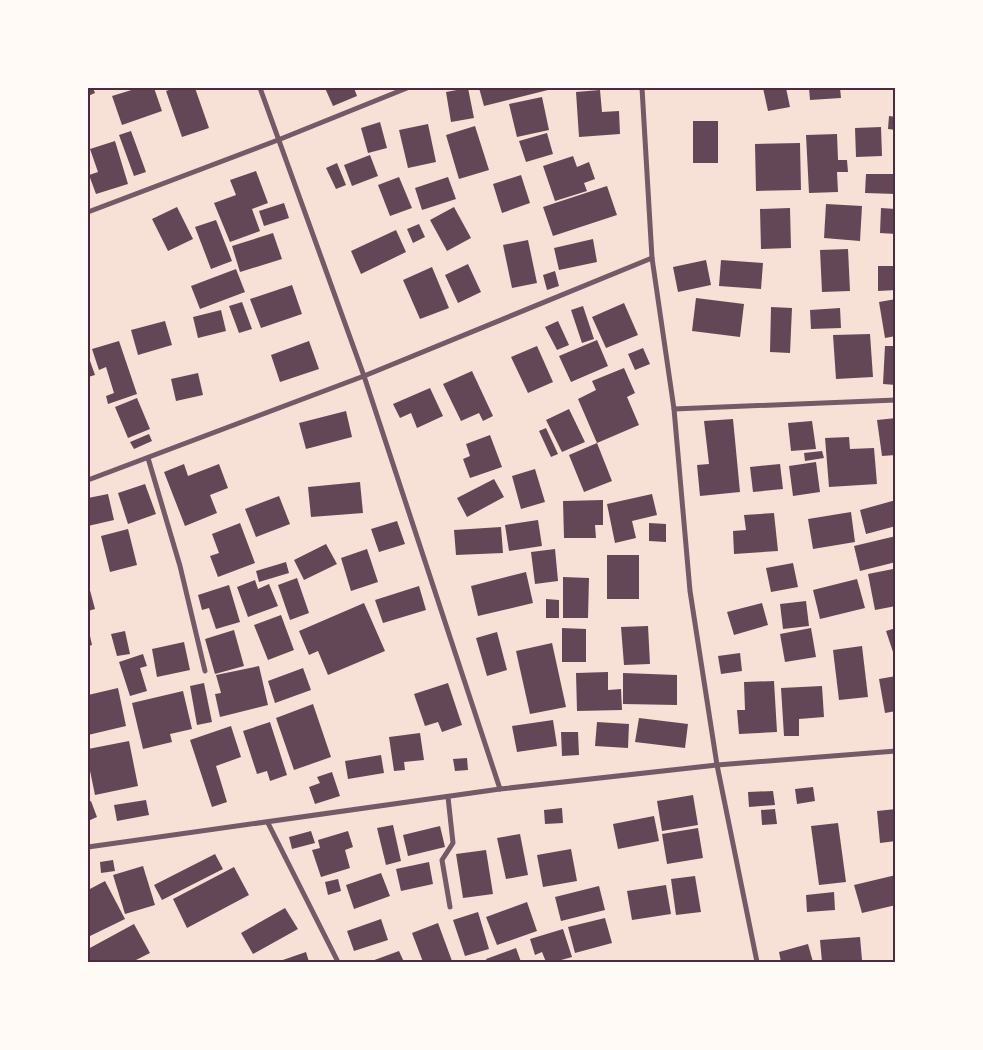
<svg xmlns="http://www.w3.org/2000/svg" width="983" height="1050" font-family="'Noto Sans',sans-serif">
<rect width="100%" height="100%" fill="#f7e1d7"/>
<g fill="#644757">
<polygon points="88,88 93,88 95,93 88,96"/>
<polygon points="138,88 154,88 162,111 122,125 112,96"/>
<polygon points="175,88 195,88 209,128 182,137 166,91"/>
<polygon points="325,88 354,88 357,96 333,106"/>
<polygon points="457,88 468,88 474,118 451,122 446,92 457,90"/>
<polygon points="479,88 547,88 548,90 484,106"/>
<polygon points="763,88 786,88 790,107 768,111"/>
<polygon points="809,88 840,88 841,98 810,100"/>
<polygon points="600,90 602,112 619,111 620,134 579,137 576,92"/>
<polygon points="542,97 549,130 517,137 509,104"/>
<polygon points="889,116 896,117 896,130 888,129"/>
<rect x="693" y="121" width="25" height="42"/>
<polygon points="380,122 387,148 368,153 361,128"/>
<polygon points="428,124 436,162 408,168 399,130"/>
<polygon points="475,126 489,170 459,179 446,135"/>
<polygon points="881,127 882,156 856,157 855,128"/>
<polygon points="131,131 146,172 134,176 119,135"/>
<polygon points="547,133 553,154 526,162 519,141"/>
<polygon points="837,134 838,160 847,160 848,172 837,172 838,192 809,193 806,135"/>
<polygon points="115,141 128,184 96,194 89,175 98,172 90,149"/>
<polygon points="800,143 801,190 756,191 755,144"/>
<polygon points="370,155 378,176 352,186 344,165"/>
<polygon points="573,156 577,167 589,162 595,179 584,183 587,191 555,201 543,166"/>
<polygon points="337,163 346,185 336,189 326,168"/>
<polygon points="256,171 268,203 252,209 260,231 230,242 214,203 236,195 230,180"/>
<polygon points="866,174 896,174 896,194 865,193"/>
<polygon points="521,175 530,203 502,213 493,184"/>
<polygon points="399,177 412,208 390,216 378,185"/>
<polygon points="448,177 456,199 422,210 415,188"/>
<polygon points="607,186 617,215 553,236 543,207"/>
<polygon points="284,203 289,218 264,226 259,211"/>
<polygon points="826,204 862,206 860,241 824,238"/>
<polygon points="177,207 193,239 168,251 152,219"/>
<polygon points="454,207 471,238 447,251 430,220"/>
<polygon points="790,208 791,248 761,249 760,209"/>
<polygon points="881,208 896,209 896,234 880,233"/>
<polygon points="216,220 232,261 211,269 195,227"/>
<polygon points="419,224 425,237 413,243 407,229"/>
<polygon points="396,230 406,252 361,274 351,251"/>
<polygon points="273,233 282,259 240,272 232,246"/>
<polygon points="593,239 597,262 559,270 554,248"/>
<polygon points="528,240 537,283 512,288 503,245"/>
<polygon points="848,249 850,291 822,292 820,250"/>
<polygon points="706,260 711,285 678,292 673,267"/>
<polygon points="721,260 763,263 761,289 719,286"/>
<polygon points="468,264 481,292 458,303 445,275"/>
<polygon points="878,266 896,266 896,290 878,291"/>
<polygon points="432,267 449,308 420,319 403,280"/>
<polygon points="236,269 245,292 200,309 191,286"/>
<polygon points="555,271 559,286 547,290 543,275"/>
<polygon points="292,285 302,314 261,328 250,299"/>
<polygon points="696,298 744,304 740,337 692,331"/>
<polygon points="896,299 896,336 885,338 879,302"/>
<polygon points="242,302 252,329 239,333 229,306"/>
<polygon points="624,303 638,335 606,348 592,317"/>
<polygon points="583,306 594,339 582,343 571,310"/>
<polygon points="771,307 792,308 790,353 770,352"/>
<polygon points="840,308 841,328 811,329 810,310"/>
<polygon points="221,310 226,331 198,338 193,317"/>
<polygon points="165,321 172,345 138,355 131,330"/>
<polygon points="558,321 569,345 557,350 545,327"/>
<polygon points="870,334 873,377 836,379 833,335"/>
<polygon points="597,340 608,366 571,382 559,356"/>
<polygon points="119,341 137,394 108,404 106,396 114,393 106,367 99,370 92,349"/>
<polygon points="309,341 319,369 280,382 271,355"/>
<polygon points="537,346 553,382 528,393 511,357"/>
<polygon points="885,346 896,346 896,385 883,384"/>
<polygon points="643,348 650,364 635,370 628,354"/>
<polygon points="89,358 95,375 88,377 88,359"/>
<polygon points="624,368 635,393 627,397 639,425 597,443 578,399 596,390 592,381"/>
<polygon points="472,371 493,416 483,421 479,413 461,421 443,384"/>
<polygon points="198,373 203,395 176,401 171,379"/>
<polygon points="430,388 443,416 417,428 411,413 400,418 393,404"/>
<polygon points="137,398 150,429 128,438 115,407"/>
<polygon points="569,409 585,442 562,452 546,420"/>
<polygon points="346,411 352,437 306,449 299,423"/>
<polygon points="896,418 896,455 882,456 877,420"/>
<polygon points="733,419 740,492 700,496 697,465 709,464 704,421"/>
<polygon points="812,421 816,449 791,451 788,423"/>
<polygon points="546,428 558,454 551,457 539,431"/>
<polygon points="149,434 152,441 134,449 130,442"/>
<polygon points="490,435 502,467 470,478 463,459 470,456 466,444"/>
<polygon points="849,437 850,449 874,448 877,484 829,487 825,438"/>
<polygon points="597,443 612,481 584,492 569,455"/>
<polygon points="822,451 824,458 805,461 804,453"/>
<polygon points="816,462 820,492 793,496 789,466"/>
<polygon points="184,464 188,476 219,464 228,488 210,495 217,513 185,526 164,472"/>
<polygon points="780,464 783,489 753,492 750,467"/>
<polygon points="535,469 545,502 521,509 512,476"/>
<polygon points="494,479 504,497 467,517 457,498"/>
<polygon points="360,482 363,513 311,517 308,487"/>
<polygon points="145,484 156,514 128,524 118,493"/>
<polygon points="108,494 114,520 88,526 88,498"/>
<polygon points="652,494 657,515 632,521 636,538 615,543 607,504"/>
<polygon points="279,496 290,524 256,537 245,509"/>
<polygon points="603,500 603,525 595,525 596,538 564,538 563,501"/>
<polygon points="896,500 896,526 866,534 860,510"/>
<polygon points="851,512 855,542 813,549 808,519"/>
<polygon points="774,513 778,551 734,554 733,531 746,530 744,515"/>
<polygon points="538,520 542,546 509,551 505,525"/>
<polygon points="397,521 405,544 379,552 371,529"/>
<polygon points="240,523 255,563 218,577 210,556 219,553 212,534"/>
<polygon points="649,523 666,524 666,542 649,541"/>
<polygon points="501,527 503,553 456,555 454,530"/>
<polygon points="128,529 137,565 110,572 101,536"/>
<polygon points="896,536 896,562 860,571 854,546"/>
<polygon points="326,544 337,564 304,580 294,560"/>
<polygon points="367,549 378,582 351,591 341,558"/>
<polygon points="555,549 558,581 535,584 531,552"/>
<rect x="607" y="555" width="32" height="44"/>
<polygon points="286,562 289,573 259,582 256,571"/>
<polygon points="793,563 798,587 771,592 766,568"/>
<polygon points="893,569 896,581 896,606 875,610 868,574"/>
<polygon points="526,572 533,603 478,616 471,586"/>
<polygon points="563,577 589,578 588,618 563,618"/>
<polygon points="297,578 309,613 290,620 278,585"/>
<polygon points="857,579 865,608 820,619 813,590"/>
<polygon points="255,580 258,589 269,584 278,606 248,617 237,587"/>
<polygon points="88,583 95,609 88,611"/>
<polygon points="229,585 240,622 216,629 209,608 202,610 198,595"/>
<polygon points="419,586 426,610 383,623 375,600"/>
<polygon points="546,599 559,600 559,618 546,618"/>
<polygon points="806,601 809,626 783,629 780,604"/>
<polygon points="364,603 385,651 328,675 318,651 309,655 299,631"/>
<polygon points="762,603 768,625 734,635 727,612"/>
<polygon points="281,615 294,650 268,660 254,625"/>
<polygon points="648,626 650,664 624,665 621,627"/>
<polygon points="88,627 92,645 88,646"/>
<polygon points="562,628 586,629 586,662 562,662"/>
<polygon points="811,628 816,657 785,662 780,634"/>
<polygon points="896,628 896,658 895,658 886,631"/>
<polygon points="234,630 244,666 215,674 205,639"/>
<polygon points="125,631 130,654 117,656 111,634"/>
<polygon points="497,632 507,670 487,676 476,638"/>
<polygon points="184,642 190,670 157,677 152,649"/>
<polygon points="552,643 566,707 530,714 516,651"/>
<polygon points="862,646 868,697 839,700 833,650"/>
<polygon points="740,653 742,671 721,674 718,656"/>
<polygon points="143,654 147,666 140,668 147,691 130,696 119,662"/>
<polygon points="259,666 268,705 220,717 215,694 221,693 216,675"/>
<polygon points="303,668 311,690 275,703 268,681"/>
<polygon points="608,672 608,690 621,689 622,710 577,711 576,673"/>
<polygon points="623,673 677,675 677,705 623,704"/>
<polygon points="896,676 896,711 885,713 879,679"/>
<polygon points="774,681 777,732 739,734 737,710 745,710 744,682"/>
<polygon points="204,683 212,722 197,725 190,686"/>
<polygon points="448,683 462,725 442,732 438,722 425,726 414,694"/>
<polygon points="822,686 824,717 799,719 799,736 784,736 781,688"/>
<polygon points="118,688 126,726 88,735 88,695"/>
<polygon points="183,691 192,729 170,734 172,742 143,749 132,703"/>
<polygon points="313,704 331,757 294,770 276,718"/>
<polygon points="639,718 688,724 685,748 635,742"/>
<polygon points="553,720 557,746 517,752 512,726"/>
<polygon points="270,722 287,775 270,781 267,771 257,774 243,731"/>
<polygon points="597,722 629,724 628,748 595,746"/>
<polygon points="231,726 241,757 216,766 227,802 212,807 190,740"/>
<polygon points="561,732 578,732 579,755 562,756"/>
<polygon points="420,733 424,760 404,762 405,770 394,771 389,737"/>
<polygon points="129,741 138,786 95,795 88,761 88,749"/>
<polygon points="381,755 384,773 348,779 345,761"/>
<polygon points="467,758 468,770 455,771 453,759"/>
<polygon points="332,772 340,796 315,804 309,787 320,783 317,777"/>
<polygon points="813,787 815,801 797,804 795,789"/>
<polygon points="773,791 775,805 749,807 748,792"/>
<polygon points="693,795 698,825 662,831 657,801"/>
<polygon points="146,800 149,815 117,821 114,805"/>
<polygon points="91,801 97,817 88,821 88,802"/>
<polygon points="562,808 563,823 545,824 544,810"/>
<polygon points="775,809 777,824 762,825 761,810"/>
<polygon points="896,809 896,841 880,843 877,811"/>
<polygon points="654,816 659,841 618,849 613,824"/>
<polygon points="838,823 846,882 819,885 811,826"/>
<polygon points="393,825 401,861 386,865 377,828"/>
<polygon points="440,826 445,847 408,856 403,835"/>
<polygon points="698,828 703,858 667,864 662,834"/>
<polygon points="311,831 315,843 292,849 289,837"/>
<polygon points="348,831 353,847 345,850 350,868 321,877 312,850 320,848 318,840"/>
<polygon points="520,834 528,875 506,879 497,838"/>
<polygon points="571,849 577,881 543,887 537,855"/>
<polygon points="486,850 493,894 463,898 456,854"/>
<polygon points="215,854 223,869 162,900 154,885"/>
<polygon points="113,860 115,871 101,873 100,862"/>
<polygon points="429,862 433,884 401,891 396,869"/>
<polygon points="143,866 155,905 125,914 113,875"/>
<polygon points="234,867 249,895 187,928 173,899"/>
<polygon points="381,873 390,896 354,909 346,885"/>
<polygon points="896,875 896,905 862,913 854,885"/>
<polygon points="695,876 701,912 676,915 671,879"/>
<polygon points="338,879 341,891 328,895 325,882"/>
<polygon points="105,881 125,919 88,937 88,890"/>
<polygon points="666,885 671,914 632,920 627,891"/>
<polygon points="599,886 605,910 561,921 555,897"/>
<polygon points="834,892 835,910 807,912 806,895"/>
<polygon points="527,902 537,931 497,945 486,917"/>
<polygon points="285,908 298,929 253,954 241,933"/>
<polygon points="478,912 489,949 465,956 453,920"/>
<polygon points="605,918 612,943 575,953 568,927"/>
<polygon points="381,919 388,940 354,951 347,931"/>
<polygon points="438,923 452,961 423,962 412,933"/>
<polygon points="134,924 150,953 132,962 88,962 88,949"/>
<polygon points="563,929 572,957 554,962 546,962 542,952 535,955 530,939"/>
<polygon points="860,937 862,960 822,962 820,940"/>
<polygon points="808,944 813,962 781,962 779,952"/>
<polygon points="516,948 521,962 487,962 486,959"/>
<polygon points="399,951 404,962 369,962"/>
<polygon points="306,952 309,962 277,962"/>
</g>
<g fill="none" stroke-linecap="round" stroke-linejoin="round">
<g stroke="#755966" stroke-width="5">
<polyline points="260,88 364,376 500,789"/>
<polyline points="642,88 652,258 674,409 690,591 717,765 757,962"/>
<polyline points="88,212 278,140 407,88"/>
<polyline points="674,409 896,400"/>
<polyline points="148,458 180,566 205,671"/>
<polyline points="88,480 364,376 652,258"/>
<polyline points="448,797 453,843 442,860 450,907"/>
<polyline points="268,823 338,962"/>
<polyline points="88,847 500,789 717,765 896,751"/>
</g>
</g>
<rect width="983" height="1050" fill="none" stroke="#fffaf5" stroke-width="178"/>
<rect x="89" y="89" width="805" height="872" fill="none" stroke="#4a2c40" stroke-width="2"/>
</svg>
